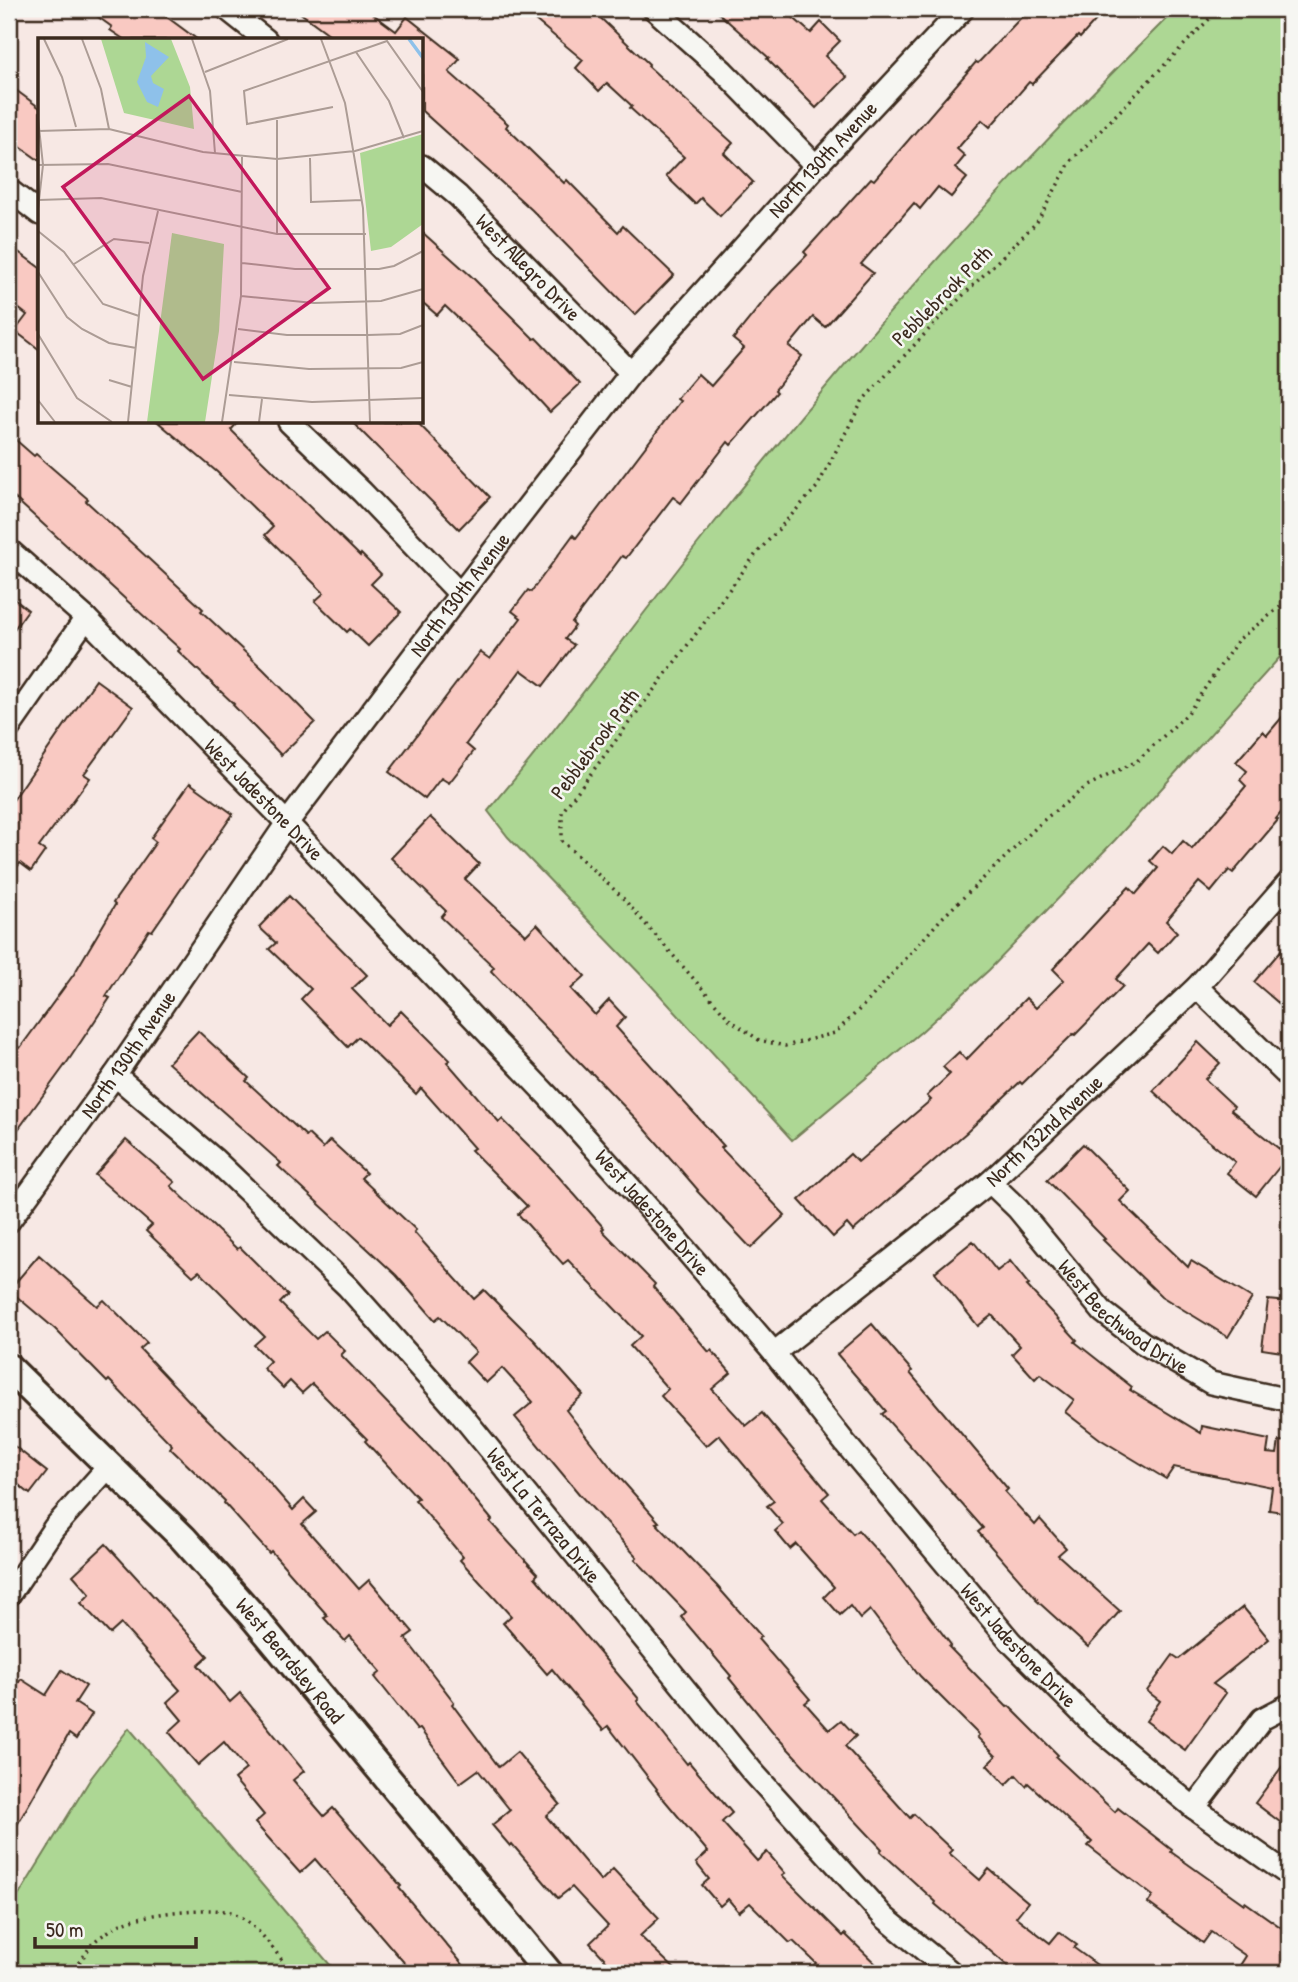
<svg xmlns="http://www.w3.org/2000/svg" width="1298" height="1982" font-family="'Patrick Hand',sans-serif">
<rect width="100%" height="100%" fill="#f7e8e4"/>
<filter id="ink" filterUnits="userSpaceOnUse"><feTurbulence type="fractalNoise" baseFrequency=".0143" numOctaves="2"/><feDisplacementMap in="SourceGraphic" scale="14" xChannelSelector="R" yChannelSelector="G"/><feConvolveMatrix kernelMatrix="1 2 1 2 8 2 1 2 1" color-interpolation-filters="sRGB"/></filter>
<g filter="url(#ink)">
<g fill="#add794" stroke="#748059" stroke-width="2">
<path d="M1176,9H1289V647L1115,840L989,970L922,1031L792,1140L648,982L508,837L488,811C566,719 636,621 711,527C855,345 1011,172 1176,9Z"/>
<polygon points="129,1728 336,1972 337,1973 9,1973 9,1913 14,1903 91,1778"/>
</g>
<g fill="#f9c9c2" stroke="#3b2a1e" stroke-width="2">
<polygon points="87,9 156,9 198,40 125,40 110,30 112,27"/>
<polygon points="295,9 366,9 396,31 407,17 460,59 449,72 508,124 506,127 564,183 567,180 618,232 623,226 674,275 635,315 532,210 422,111 422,40 337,40"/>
<polygon points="522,9 591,9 649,64 648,66 733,143 724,153 753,182 720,216 701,198 695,204 666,176 684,157 630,108 632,106 607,83 599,91 576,68 583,60"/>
<polygon points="714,9 783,9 811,33 821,22 840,41 825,56 847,77 816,108 767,59 769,58"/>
<polygon points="1029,9 1037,9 1046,17 1053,9 1106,9 1080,38 1078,36 1032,84 1029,82 990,127 982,120 957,149 965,156 955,168 967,178 951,197 938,187 920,209 914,203 861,264 873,273 825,327 813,317 789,346 802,356 775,390 777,392 731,445 728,442 681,503 673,497 626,558 622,556 572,623 575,626 565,639 574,645 543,686 521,670 466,744 474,751 449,783 441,778 425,799 389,772 480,652 490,659 521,618 512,611 528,590 531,592 573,535 576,538 680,401 677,399 698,374 711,386 744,348 733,339 772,291 807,255 804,252 871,178 874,180 976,62 978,63"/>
<polygon points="9,85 40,108 40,161 9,139"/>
<polygon points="422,232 471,276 534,339 536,338 580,384 550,412 499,357 445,306 437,315 422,302"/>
<polygon points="9,245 40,268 40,350 15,331 27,315 9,301"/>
<polygon points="158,422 238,422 231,430 360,556 361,554 381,574 371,584 401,612 368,646 350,629 347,632 315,601 324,593 265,535 273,527 217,472"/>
<polygon points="352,422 417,422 490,497 459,529"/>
<polygon points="9,434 34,456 36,454 88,499 86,501 203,609 201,611 263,669 315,722 281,755 233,705 234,704 178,651 180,649 9,493"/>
<polygon points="9,595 28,610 9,636"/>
<polygon points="96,680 133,707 84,774 90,778 39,847 45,851 31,871 20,863 9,879 9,806"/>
<polygon points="1289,709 1289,803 1276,819 1278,820 1233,873 1229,870 1211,892 1199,882 1166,921 1177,932 1158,953 1148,944 1116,979 1123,986 1075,1035 1073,1034 1022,1084 1020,1082 967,1132 853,1231 847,1224 833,1237 799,1200 850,1154 858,1162 931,1100 927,1096 950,1074 943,1067 959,1052 966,1060 1026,998 1036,1008 1064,980 1053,969 1129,887 1136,894 1158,868 1150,861 1163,846 1172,854 1183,841 1192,849 1246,786 1240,780 1247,771 1236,762 1263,731 1267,735"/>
<polygon points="190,783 233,814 152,931 149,930 106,996 110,998 68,1061 9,1142 9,1041 20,1048 74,974 115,905 113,903 156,842 151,838"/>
<polygon points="430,817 479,864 465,879 526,935 537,924 585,976 571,989 595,1015 609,1000 625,1017 616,1027 724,1146 721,1148 785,1215 751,1248 697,1191 698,1190 640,1123 591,1072 590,1073 511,992 491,971 494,967 441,917 446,911 391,858"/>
<polygon points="289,896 367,975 352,989 387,1025 401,1011 450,1060 447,1062 499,1122 502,1119 551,1168 604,1228 602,1230 655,1284 653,1287 709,1352 711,1350 731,1373 712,1389 746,1426 762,1413 829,1493 822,1499 853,1534 858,1530 890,1565 951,1645 949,1647 1007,1707 1009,1706 1058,1755 1056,1757 1115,1812 1118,1808 1172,1850 1171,1852 1244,1904 1245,1902 1289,1933 1289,1973 1249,1973 1239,1967 1246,1956 1211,1932 1203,1943 1148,1903 1153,1896 1088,1846 1092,1842 1028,1783 1026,1786 1016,1775 1006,1785 987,1765 996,1756 977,1737 979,1735 920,1676 870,1610 860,1619 850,1606 840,1615 824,1597 834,1587 796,1544 790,1549 775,1531 783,1524 767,1506 774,1501 719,1435 706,1446 661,1396 668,1389 630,1346 641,1336 568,1260 563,1264 518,1214 527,1206 471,1150 474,1148 421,1088 416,1094 358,1037 348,1047 301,999 311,989 269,949 276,943 259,927"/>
<polygon points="1289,941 1289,1012 1254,982"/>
<polygon points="198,1031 249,1078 246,1081 306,1136 308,1134 323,1148 330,1140 366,1173 361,1178 416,1230 414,1232 474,1299 484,1290 535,1341 583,1395 566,1410 612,1469 659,1522 656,1523 717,1586 761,1636 758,1639 810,1699 805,1703 829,1730 841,1720 856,1736 845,1746 910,1818 914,1814 952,1850 949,1853 980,1880 989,1869 1028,1902 1016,1917 1050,1943 1059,1932 1077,1945 1074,1948 1108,1973 1016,1973 935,1904 936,1902 880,1851 882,1849 777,1737 729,1678 731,1676 681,1617 686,1612 635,1559 637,1557 580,1495 515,1417 533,1402 502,1368 486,1383 466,1362 476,1352 440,1316 435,1320 396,1275 278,1166 281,1163 168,1063"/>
<polygon points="1198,1042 1220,1063 1205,1079 1234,1106 1231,1110 1288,1156 1256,1196 1227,1173 1235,1162 1201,1135 1153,1091"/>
<polygon points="126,1140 175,1182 171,1186 237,1249 240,1247 288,1295 280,1303 316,1339 325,1331 345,1351 341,1355 444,1462 492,1520 490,1522 538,1574 535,1577 639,1699 637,1701 687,1764 689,1762 732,1813 722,1822 757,1861 767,1852 785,1873 782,1875 843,1936 845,1934 885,1973 806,1973 816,1963 793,1941 790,1943 750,1903 739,1912 728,1899 720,1906 702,1885 709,1879 696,1863 708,1852 656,1790 657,1789 608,1726 603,1730 552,1669 547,1674 503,1623 511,1616 460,1560 463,1557 415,1500 418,1498 365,1441 367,1439 312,1384 302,1393 290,1381 283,1388 263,1368 270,1361 254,1345 264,1336 199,1271 193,1276 146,1231 152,1225 95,1175"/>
<polygon points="1083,1144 1130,1191 1120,1201 1188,1267 1191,1261 1252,1298 1228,1337 1161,1296 1103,1240 1105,1239 1047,1180"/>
<polygon points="973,1241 997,1271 1010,1261 1029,1285 1027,1286 1077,1340 1075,1342 1132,1387 1130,1390 1201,1433 1202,1426 1269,1440 1267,1453 1277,1454 1279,1441 1289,1442 1289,1513 1269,1510 1272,1487 1174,1467 1166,1479 1100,1439 1065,1412 1074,1400 1040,1374 1035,1379 1012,1354 1020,1346 992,1315 978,1326 935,1272"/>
<polygon points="39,1255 97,1306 104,1300 147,1343 140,1349 191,1403 251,1462 293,1510 304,1499 316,1512 302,1524 359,1589 369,1580 413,1632 405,1638 454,1702 452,1704 499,1767 517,1752 560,1804 546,1816 601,1881 613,1869 659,1918 640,1936 679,1973 618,1973 590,1943 608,1926 572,1887 558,1898 512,1844 510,1846 492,1825 510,1810 478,1770 460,1783 420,1729 417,1730 375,1677 381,1672 350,1636 345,1641 324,1618 328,1616 271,1551 269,1553 224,1503 225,1501 170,1448 172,1445 109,1380 107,1382 55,1329 9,1290"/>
<polygon points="1268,1300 1289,1302 1289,1353 1262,1349"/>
<polygon points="872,1324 912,1371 910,1373 1008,1489 1005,1492 1035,1525 1040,1519 1066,1548 1058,1555 1120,1611 1088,1647 1036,1600 1037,1599 978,1532 983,1528 882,1414 886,1411 837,1354"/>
<polygon points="9,1442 47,1472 30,1494 9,1477"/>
<polygon points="106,1544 208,1656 198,1665 230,1702 240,1693 304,1771 293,1780 324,1816 333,1808 401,1886 399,1888 470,1973 413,1973 315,1859 300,1873 255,1823 264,1815 234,1779 246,1769 224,1742 198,1765 169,1732 182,1720 167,1702 180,1690 121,1624 110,1634 81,1603 90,1594 73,1575"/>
<polygon points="1243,1607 1269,1639 1213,1684 1226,1693 1185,1750 1146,1721 1160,1701 1147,1691 1173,1655 1179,1659"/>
<polygon points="62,1670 86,1686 75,1703 92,1714 76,1739 69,1734 9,1839 9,1697 21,1679 46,1695"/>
<polygon points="1289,1757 1289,1829 1255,1803"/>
</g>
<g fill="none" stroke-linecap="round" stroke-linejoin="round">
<g stroke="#3b2a1e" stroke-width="26">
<g id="minor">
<polyline points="227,9 266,40"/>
<polyline points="654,9 723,71 816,166"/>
<path id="s1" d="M422,166L458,196L631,373"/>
<polyline points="9,190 40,214"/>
<polyline points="289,422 362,492 460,594"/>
<path id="s2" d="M9,550L86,618L287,823L548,1096L671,1233L774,1353L845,1443L1011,1642L1096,1727L1194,1808L1289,1875"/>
<polyline points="9,728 86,618"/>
<polyline points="1197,987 1289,1077"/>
<path id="s3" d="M115,1075L215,1160L348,1287L460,1413L751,1770L884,1917L952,1973"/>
<path id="s4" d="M990,1182L1018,1209L1103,1312L1143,1343L1211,1383L1289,1400"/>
<path id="s5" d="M9,1221L115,1075L287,823L460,594L631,373L816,166L963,9"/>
<path id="s6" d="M774,1353L990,1182L1197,987L1289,882"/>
<polyline points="9,1595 54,1528 110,1465"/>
<polyline points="1194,1808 1262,1719 1289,1705"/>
</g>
</g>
<g stroke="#3b2a1e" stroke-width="32">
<g id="tertiary">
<path id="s7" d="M9,1368L183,1538L251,1614L549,1973"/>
</g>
</g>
<g stroke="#3b2a1e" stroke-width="3.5" stroke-dasharray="2 5" stroke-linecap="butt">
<polyline points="1219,9 1071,161 1037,222 935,323 863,400 817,487 756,554 562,812 562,841 621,896 729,1019 759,1040 785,1046 835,1033 869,1000 941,919 1045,819 1087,786 1137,761 1188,713 1238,640 1289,600"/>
<path d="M70,1973C80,1964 85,1953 93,1943C99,1937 108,1932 115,1927C133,1914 217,1904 236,1914C259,1926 276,1953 292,1973"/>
</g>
<use href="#minor" stroke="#f6f6f2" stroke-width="21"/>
<use href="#tertiary" stroke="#f6f6f2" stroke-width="26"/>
</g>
</g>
<g text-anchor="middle" stroke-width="5" stroke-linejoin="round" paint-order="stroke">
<g font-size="21" fill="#3b2a1e" stroke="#f6f6f2">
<text dy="7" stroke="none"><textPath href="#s5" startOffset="1339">North 130th Avenue</textPath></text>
<text dy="7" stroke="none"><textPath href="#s1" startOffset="147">West Allegro Drive</textPath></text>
<text transform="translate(942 296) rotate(-45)" y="7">Pebblebrook Path</text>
<text dy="7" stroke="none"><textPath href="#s5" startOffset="772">North 130th Avenue</textPath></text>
<text transform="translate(595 744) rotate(-53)" y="7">Pebblebrook Path</text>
<text dy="7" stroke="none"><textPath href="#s2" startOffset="357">West Jadestone Drive</textPath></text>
<text dy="7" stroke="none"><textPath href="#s5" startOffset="205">North 130th Avenue</textPath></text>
<text dy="7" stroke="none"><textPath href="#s6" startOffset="350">North 132nd Avenue</textPath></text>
<text dy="7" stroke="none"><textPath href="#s2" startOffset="924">West Jadestone Drive</textPath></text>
<text dy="7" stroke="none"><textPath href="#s4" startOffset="191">West Beechwood Drive</textPath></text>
<text dy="7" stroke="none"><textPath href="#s3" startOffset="616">West La Terraza Drive</textPath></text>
<text dy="7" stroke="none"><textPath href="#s2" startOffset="1491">West Jadestone Drive</textPath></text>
<text dy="7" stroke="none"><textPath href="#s7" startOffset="406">West Beardsley Road</textPath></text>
</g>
</g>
<g transform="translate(38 38)">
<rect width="385" height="385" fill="#f7e8e4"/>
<path d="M63,1H133L152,49L156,91L86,75ZM385,96V186L353,209L333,213L322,115ZM134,195L186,206L181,293L167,384H109Z" fill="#add794"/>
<path d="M107,4L131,19L113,38L115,45L126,51L120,69L109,64L99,44L108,19Z" fill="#8ec1ea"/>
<path fill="none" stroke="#8ec1ea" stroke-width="3.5" d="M371,1L385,20"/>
<path fill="none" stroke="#ac9c95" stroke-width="2" d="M6,1L24,39L38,89M44,1L63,51L71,91M154,1L172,53L177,115M283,1L307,65L325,170L332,384M318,14L351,63L366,100M167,34L250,1M295,69L209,86L206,53L349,3L385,54M0,80L5,127L0,171M0,93L71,91L165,114L239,121L317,113L385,93M272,120L273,164L324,162M0,127L70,126L204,154M0,162L63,160L239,196H328M0,193L26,214L65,266L101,278M239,196V82M204,225L257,231H341L356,228L385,213M36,226L76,201L111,205M0,234L29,279L44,291L71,305L98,310M203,258L276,265L343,263L385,251M200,291L249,297H330L362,296L385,287M0,296L39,360L74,384M196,324L271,331L363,330L385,324M71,342L94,349M191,357L274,364L385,360M0,362L17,384M90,384L105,238L120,173M184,384L203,258L204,119M221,384L224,361"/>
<path fill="#c2185b" fill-opacity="0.15" stroke="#c2185b" stroke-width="3.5" d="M151,58L291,250L165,341L25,149Z"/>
<rect width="385" height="385" fill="none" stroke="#3b2a1e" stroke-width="3.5"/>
</g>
<rect width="1298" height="1982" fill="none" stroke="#f6f6f2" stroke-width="35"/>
<rect x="18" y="18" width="1263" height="1947" fill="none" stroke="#3b2a1e" stroke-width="2.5" filter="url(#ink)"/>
<path d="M35 1937v10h161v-10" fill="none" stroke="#3b2a1e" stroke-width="3.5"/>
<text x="46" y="1937" font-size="21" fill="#3b2a1e" stroke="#f6f6f2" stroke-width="5" paint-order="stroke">50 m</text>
</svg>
